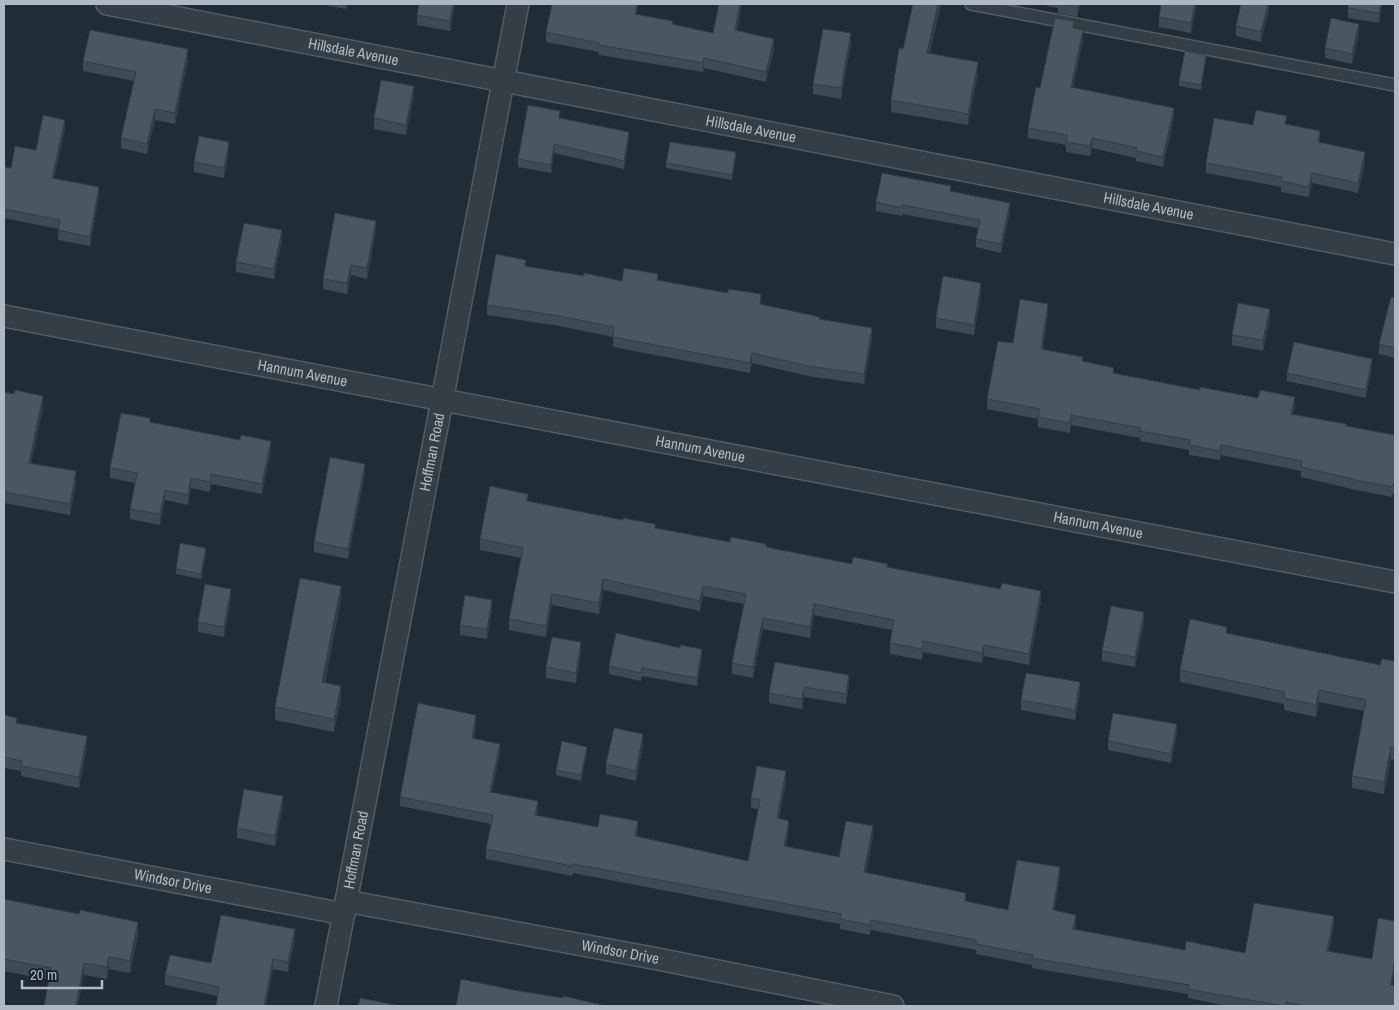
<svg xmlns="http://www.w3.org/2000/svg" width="1399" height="1010" font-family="'Archivo Narrow',sans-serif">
<rect width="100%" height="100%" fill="#202c36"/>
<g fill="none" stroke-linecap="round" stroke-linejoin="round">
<g stroke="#515c64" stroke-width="14">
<polyline id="lane" points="971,4 1395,85"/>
</g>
<g stroke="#515c64" stroke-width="24">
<g id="street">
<path id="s1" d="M107,4L1395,254"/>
<path id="s2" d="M4,316L1395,582"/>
<path id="s3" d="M4,849L344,914"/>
<path id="s4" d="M346,901L658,959L893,1006"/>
<path id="s5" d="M326,1006L518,4"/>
</g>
</g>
<use href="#lane" stroke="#343e47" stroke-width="11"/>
<use href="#street" stroke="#343e47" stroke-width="21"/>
</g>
<g fill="#3e4b54">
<polygon points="318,4 347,4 346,9"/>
<polygon points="455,4 450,31 417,25 417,15"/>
<polygon points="638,4 637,14 673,24 713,33 742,4 737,31 774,49 766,82 704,68 703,72 599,55 599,52 546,42 546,32"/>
<polygon points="913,4 941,4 930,53 978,74 968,125 891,112 891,100"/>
<polygon points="1039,4 1080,4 1077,17 1058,13 1058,8"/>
<polygon points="1197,4 1191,33 1159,27 1159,17"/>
<polygon points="1269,4 1269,9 1261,42 1236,36 1236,26"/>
<polygon points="1348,4 1382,4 1379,23 1348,18"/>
<polygon points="1074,28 1083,40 1073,87 1174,118 1163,167 1136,161 1136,158 1092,148 1090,156 1066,152 1066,145 1028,138 1028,128 1040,88"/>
<polygon points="1359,35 1352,64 1325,58 1325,48"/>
<polygon points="851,43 841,99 813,94 813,84"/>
<polygon points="188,59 175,124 155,120 147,154 121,148 121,138 134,81 83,71 83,61"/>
<polygon points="1206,60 1201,90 1179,86 1179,81"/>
<polygon points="414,97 406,135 374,129 374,118"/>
<polygon points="560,119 629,140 624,169 554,153 551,173 518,167 518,159"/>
<polygon points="1287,124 1320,142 1365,162 1358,193 1312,183 1309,197 1281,192 1281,187 1206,173 1206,163 1253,125"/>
<polygon points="65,129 54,178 99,196 90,246 58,240 59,229 4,218 4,167 11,168"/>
<polygon points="229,152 224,178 194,172 194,162"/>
<polygon points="736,157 732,180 666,168 666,163"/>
<polygon points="951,191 1010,212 1001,253 976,247 976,239 978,228 902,214 902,216 876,211 876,202"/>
<polygon points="376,231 367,279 351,275 347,294 323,289 323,279"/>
<polygon points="282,240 274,279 236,272 236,262"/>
<polygon points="526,266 584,276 622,281 658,281 761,304 820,319 872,339 864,384 808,376 752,363 750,373 613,347 613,337 559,326 487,315 487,305"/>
<polygon points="981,293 974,335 936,328 936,318"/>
<polygon points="1395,298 1395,358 1379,354 1379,344"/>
<polygon points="1048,313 1043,349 1083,361 1114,373 1200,390 1295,407 1293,414 1346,427 1395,435 1395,494 1393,493 1392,497 1356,490 1301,477 1301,471 1221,455 1220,460 1189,455 1189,450 1140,441 1140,438 1071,425 1070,433 1038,427 1038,419 987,409 987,399 1013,343"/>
<polygon points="1270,319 1263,351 1232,345 1232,335"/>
<polygon points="1372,367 1366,398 1287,381 1287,373"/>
<polygon points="4,392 43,408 31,463 76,483 70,515 4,503"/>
<polygon points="150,422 271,451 262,494 211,484 210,492 191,488 188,505 165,500 160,525 130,519 130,509 135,483 110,478 110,468"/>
<polygon points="365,474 348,559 314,552 314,542"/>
<polygon points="528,501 655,528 730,542 766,547 852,564 888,567 1041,602 1029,665 984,656 982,663 923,652 922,660 890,654 890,643 892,630 814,615 810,638 763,629 753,678 732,674 732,663 744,604 703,596 700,611 603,590 599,614 552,605 546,637 509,630 509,619 521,558 480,550 480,539"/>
<polygon points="206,553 201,579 176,574 176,569"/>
<polygon points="231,599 224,637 198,632 198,622"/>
<polygon points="341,599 325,683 341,699 334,732 275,720 275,707"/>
<polygon points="492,610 487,639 460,635 460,625"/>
<polygon points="1144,622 1135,667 1102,661 1102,651"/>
<polygon points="1227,633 1380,665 1395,661 1395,760 1391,759 1384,794 1352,788 1352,776 1364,711 1319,702 1316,717 1284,710 1284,704 1180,682 1180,670"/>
<polygon points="680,648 702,657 697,686 642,676 641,681 609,674 609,666"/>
<polygon points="581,652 576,683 546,678 546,667"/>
<polygon points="775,662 849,685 846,704 804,697 802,709 769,703 769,693"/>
<polygon points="1080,693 1075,720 1021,710 1021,700"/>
<polygon points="4,715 17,723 87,747 79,788 21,776 21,771 4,768"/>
<polygon points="476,724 474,738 500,753 492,792 538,811 537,815 598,827 638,831 637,836 748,861 758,809 751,808 751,798 786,781 779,819 789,830 786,846 839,857 873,836 866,873 966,901 1008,910 1060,877 1054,910 1076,924 1075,929 1185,950 1245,953 1334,925 1329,951 1372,959 1395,921 1395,967 1392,985 1395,1006 1228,1006 1188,998 1188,994 1032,968 1032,965 976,954 976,950 871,930 870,935 840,929 840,924 573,873 572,876 486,859 486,849 491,824 400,806 400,797"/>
<polygon points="1177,732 1171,763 1108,750 1108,741"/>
<polygon points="643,744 636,781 606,774 606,764"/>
<polygon points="587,752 581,781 556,775 556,770"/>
<polygon points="283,806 275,846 237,838 237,828"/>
<polygon points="4,899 138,934 130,973 109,969 107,979 84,975 49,980 4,971"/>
<polygon points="295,939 288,972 273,969 266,1006 216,1006 218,996 165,985 165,975 211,963"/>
</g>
<g fill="#323d45">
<polygon points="453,4 455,4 450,31 450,21"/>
<polygon points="637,4 638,4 635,24 635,14"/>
<polygon points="740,4 742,4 735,40 735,30"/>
<polygon points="938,4 941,4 927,64 927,53"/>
<polygon points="1078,4 1080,4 1077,17 1077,7"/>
<polygon points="1195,4 1197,4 1191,33 1191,23"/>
<polygon points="1268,4 1269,4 1269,9 1261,42 1261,32"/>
<polygon points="1381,4 1382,4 1379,23 1379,13"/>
<polygon points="1359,24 1359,35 1352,64 1352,54"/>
<polygon points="1083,30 1083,40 1071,97 1071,87"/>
<polygon points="851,33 851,43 841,99 841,88"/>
<polygon points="774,39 774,49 766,82 766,72"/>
<polygon points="188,49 188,59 175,124 175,113"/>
<polygon points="1206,55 1206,60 1201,90 1201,85"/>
<polygon points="704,58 704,68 703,72 703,63"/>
<polygon points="978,62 978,74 968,125 968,114"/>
<polygon points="414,86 414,97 406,135 406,125"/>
<polygon points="1174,108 1174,118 1163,167 1163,157"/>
<polygon points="155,109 155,120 147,154 147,144"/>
<polygon points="65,120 65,129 52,187 52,178"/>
<polygon points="1320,131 1320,141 1318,152 1318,142"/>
<polygon points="629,132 629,140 624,169 624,161"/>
<polygon points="1092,138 1092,148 1090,156 1090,146"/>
<polygon points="229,142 229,152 224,178 224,168"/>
<polygon points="554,144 554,153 551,173 551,165"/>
<polygon points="736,152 736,157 732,180 732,175"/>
<polygon points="1365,152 1365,162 1358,193 1358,183"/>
<polygon points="1312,173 1312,183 1309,197 1309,187"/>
<polygon points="99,187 99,196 90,246 90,237"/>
<polygon points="1010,203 1010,212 1001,253 1001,244"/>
<polygon points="376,221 376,231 367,279 367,268"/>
<polygon points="282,230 282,240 274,279 274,269"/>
<polygon points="351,265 351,275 347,294 347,283"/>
<polygon points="981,283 981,293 974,335 974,325"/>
<polygon points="1048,304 1048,313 1041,359 1041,349"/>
<polygon points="1270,309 1270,319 1263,351 1263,340"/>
<polygon points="872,328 872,339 864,384 864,374"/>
<polygon points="752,353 752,363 750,373 750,363"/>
<polygon points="1372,359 1372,367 1366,398 1366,390"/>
<polygon points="43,396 43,408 29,474 29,463"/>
<polygon points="1295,397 1295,407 1291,424 1291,414"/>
<polygon points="1071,415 1071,425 1070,433 1070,423"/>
<polygon points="271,441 271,451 262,494 262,484"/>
<polygon points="1221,445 1221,455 1220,460 1220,451"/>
<polygon points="365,464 365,474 348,559 348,549"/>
<polygon points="76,471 76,483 70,515 70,504"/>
<polygon points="211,474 211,484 210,492 210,482"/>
<polygon points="191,478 191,488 188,505 188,495"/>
<polygon points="165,490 165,500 160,525 160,514"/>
<polygon points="206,548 206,553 201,579 201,574"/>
<polygon points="603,579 603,590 599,614 599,603"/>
<polygon points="341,586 341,599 322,695 322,682"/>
<polygon points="703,586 703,596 700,611 700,601"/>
<polygon points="231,589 231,599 224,637 224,627"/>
<polygon points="1041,591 1041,602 1029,665 1029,654"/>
<polygon points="552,594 552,605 546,637 546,626"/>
<polygon points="492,600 492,610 487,639 487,629"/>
<polygon points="814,604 814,615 810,638 810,627"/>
<polygon points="1144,612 1144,622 1135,667 1135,657"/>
<polygon points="763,618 763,629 753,678 753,667"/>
<polygon points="923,641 923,652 922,660 922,649"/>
<polygon points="581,642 581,652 576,683 576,673"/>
<polygon points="984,645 984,656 982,663 982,653"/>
<polygon points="702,649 702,657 697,686 697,678"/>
<polygon points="849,675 849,685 846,704 846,694"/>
<polygon points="1080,682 1080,693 1075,720 1075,710"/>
<polygon points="341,686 341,699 334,732 334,719"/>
<polygon points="804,687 804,697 802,709 802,699"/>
<polygon points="1319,690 1319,702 1316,717 1316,705"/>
<polygon points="476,715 476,724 472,748 472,738"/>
<polygon points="1177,724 1177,732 1171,763 1171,754"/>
<polygon points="643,734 643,744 636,781 636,771"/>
<polygon points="87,736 87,747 79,788 79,777"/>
<polygon points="500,744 500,753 490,801 490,792"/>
<polygon points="587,747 587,752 581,781 581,775"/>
<polygon points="1391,747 1391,759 1384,794 1384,782"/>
<polygon points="786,771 786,781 777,828 777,818"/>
<polygon points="283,796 283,806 275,846 275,836"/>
<polygon points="538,801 538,811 535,825 535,815"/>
<polygon points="638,821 638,831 635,846 635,836"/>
<polygon points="789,821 789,830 784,856 784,846"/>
<polygon points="873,826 873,836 864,882 864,872"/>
<polygon points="1060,867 1060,877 1053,920 1053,910"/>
<polygon points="1076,915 1076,924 1073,939 1073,929"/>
<polygon points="1334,916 1334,925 1327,960 1327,951"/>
<polygon points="871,920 871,930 870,935 870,925"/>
<polygon points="138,922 138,934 130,973 130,961"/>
<polygon points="295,929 295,939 288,972 288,962"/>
<polygon points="109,957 109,969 107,979 107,967"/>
<polygon points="1395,957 1395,967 1391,995 1391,985"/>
<polygon points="273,959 273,969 266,1006 264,1006"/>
<polygon points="84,963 84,975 78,1006 76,1006"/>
</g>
<g fill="#485762" stroke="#323d45">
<polygon points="419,4 453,4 450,21 417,15"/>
<polygon points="552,4 637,4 635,14 673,21 672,24 713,33 719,4 740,4 735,30 774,39 766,72 704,58 703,63 599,45 599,43 546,32"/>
<polygon points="913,4 938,4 927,53 978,62 968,114 891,100 899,48 903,49"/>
<polygon points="1063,4 1078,4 1077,7"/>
<polygon points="1161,4 1195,4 1191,23 1159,17"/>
<polygon points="1241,4 1268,4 1261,32 1236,26"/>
<polygon points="1348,4 1381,4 1379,13 1348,8"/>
<polygon points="1055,18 1074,21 1073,28 1083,30 1071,87 1174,108 1163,157 1136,151 1137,148 1092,138 1090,146 1066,142 1067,135 1028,128 1036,87 1040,88"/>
<polygon points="1331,18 1359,24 1352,54 1325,48"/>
<polygon points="823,29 851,33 841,88 813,84"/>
<polygon points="90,30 188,49 175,113 155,109 147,144 121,138 136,72 83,61"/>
<polygon points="1185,51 1206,55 1201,85 1179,81"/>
<polygon points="381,80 414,86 406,125 374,118"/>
<polygon points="528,105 560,111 559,118 629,132 624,161 554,144 551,165 518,159"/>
<polygon points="1256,110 1287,116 1285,124 1320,131 1318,142 1365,152 1358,183 1312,173 1309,187 1281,181 1282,177 1206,163 1214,118 1253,125"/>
<polygon points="43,115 65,120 52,178 99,187 90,237 58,230 60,220 4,209 4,167 11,168 15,146 36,150"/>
<polygon points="199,136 229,142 224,168 194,162"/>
<polygon points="670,142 736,152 732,175 666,163"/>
<polygon points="882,173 951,186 950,191 1010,203 1001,244 976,239 980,220 902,205 902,208 876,202"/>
<polygon points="335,213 376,221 367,268 351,265 347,283 323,279"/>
<polygon points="244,223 282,230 274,269 236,262"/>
<polygon points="496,254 526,260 525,266 584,276 584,273 622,281 624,268 658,274 657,280 728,293 728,289 761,294 760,304 820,317 819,319 872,328 864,374 808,366 752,353 750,363 613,337 614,327 559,316 487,305"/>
<polygon points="943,276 981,283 974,325 936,318"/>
<polygon points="1391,297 1395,298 1395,348 1379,344"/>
<polygon points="1020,299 1048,304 1041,349 1083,357 1082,361 1114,368 1113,373 1200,390 1200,387 1258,398 1260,390 1295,397 1291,414 1346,424 1346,426 1395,435 1395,484 1393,484 1392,487 1356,480 1301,467 1302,461 1221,445 1220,451 1189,445 1190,440 1140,431 1141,428 1071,415 1070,423 1038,417 1040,409 987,399 998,341 1013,343"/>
<polygon points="1238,303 1270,309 1263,340 1232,335"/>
<polygon points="1294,342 1372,359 1366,390 1287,373"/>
<polygon points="15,390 43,396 29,463 76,471 70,504 4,492 4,392 14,394"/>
<polygon points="121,413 150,418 150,422 240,440 241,435 271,441 262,484 211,474 210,482 191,478 188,495 165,490 160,514 130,509 137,473 110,468"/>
<polygon points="330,457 365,464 348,549 314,542"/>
<polygon points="490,486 528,494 527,501 623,520 623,518 655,524 655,528 730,542 731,537 766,544 766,547 852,564 853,557 888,564 887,567 1000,589 1002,583 1041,591 1029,654 984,645 982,653 923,641 922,649 890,643 894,620 814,604 810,627 763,618 753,667 732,663 746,594 703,586 700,601 603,579 599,603 552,594 546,626 509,619 523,548 480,539"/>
<polygon points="180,543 206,548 201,574 176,569"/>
<polygon points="300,578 341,586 322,682 341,686 334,719 275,707"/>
<polygon points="205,584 231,589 224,627 198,622"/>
<polygon points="465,595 492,600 487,629 460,625"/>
<polygon points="1111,606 1144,612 1135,657 1102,651"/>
<polygon points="1190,619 1227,627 1226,633 1380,665 1382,659 1395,661 1395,748 1391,747 1384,782 1352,776 1366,700 1319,690 1316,705 1284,698 1285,692 1180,670"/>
<polygon points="616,633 680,648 680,645 702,649 697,678 642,668 641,673 609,666"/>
<polygon points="552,637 581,642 576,673 546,667"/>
<polygon points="775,662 849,675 846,694 804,687 802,699 769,693"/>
<polygon points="1026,673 1080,682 1075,710 1021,700"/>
<polygon points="418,703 476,715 472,738 500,744 490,792 538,801 535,815 598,827 600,814 638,821 635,836 748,861 760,800 751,798 757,766 786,771 777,818 789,821 784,846 839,857 846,821 873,826 864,872 966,893 965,901 1008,910 1017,860 1060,867 1053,910 1076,915 1073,929 1185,950 1186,941 1245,953 1254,903 1334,916 1327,951 1372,959 1378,918 1395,921 1395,957 1391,985 1395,986 1395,1006 1306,1006 1286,1002 1285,1006 1226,996 1188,989 1189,985 1032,958 1033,955 976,944 976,940 871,920 870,925 840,919 841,914 573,864 572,866 486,849 493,815 400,797"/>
<polygon points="1113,713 1177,724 1171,754 1108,741"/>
<polygon points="4,715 17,718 16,723 87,736 79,777 21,766 22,761 4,757"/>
<polygon points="614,728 643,734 636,771 606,764"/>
<polygon points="562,741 587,747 581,775 556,770"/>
<polygon points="244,789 283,796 275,836 237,828"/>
<polygon points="4,899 79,914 80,910 138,922 130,961 109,957 107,967 84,963 76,1006 44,1006 51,968 4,959"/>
<polygon points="221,915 295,929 288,962 273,959 264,1006 216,1006 219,987 165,975 170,955 211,963"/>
<polygon points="461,979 514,990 563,998 563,996 607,1006 456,1006"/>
<polygon points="360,998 401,1006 358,1006"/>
</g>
<g text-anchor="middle" stroke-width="5" stroke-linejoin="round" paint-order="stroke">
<g font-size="15" fill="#aeb9c3" stroke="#19232b">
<text dy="5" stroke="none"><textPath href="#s1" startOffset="251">Hillsdale Avenue</textPath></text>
<text dy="5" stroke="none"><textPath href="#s1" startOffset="656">Hillsdale Avenue</textPath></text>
<text dy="5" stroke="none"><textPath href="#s1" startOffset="1061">Hillsdale Avenue</textPath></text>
<text dy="5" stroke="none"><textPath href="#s2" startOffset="304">Hannum Avenue</textPath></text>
<text dy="5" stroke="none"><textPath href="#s2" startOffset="709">Hannum Avenue</textPath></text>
<text dy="5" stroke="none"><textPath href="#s5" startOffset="564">Hoffman Road</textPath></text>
<text dy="5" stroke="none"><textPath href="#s2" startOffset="1114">Hannum Avenue</textPath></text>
<text dy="5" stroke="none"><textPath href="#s5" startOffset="159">Hoffman Road</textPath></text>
<text dy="5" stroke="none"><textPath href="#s3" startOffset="172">Windsor Drive</textPath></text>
<text dy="5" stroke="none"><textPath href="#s4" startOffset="279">Windsor Drive</textPath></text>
</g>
</g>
<rect width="1399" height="1010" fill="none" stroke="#aeb9c3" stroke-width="10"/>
<path d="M22 980v8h80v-8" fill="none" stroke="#aeb9c3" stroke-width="2.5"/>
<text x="30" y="980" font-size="15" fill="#aeb9c3" stroke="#19232b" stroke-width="4" paint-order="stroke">20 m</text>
</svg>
